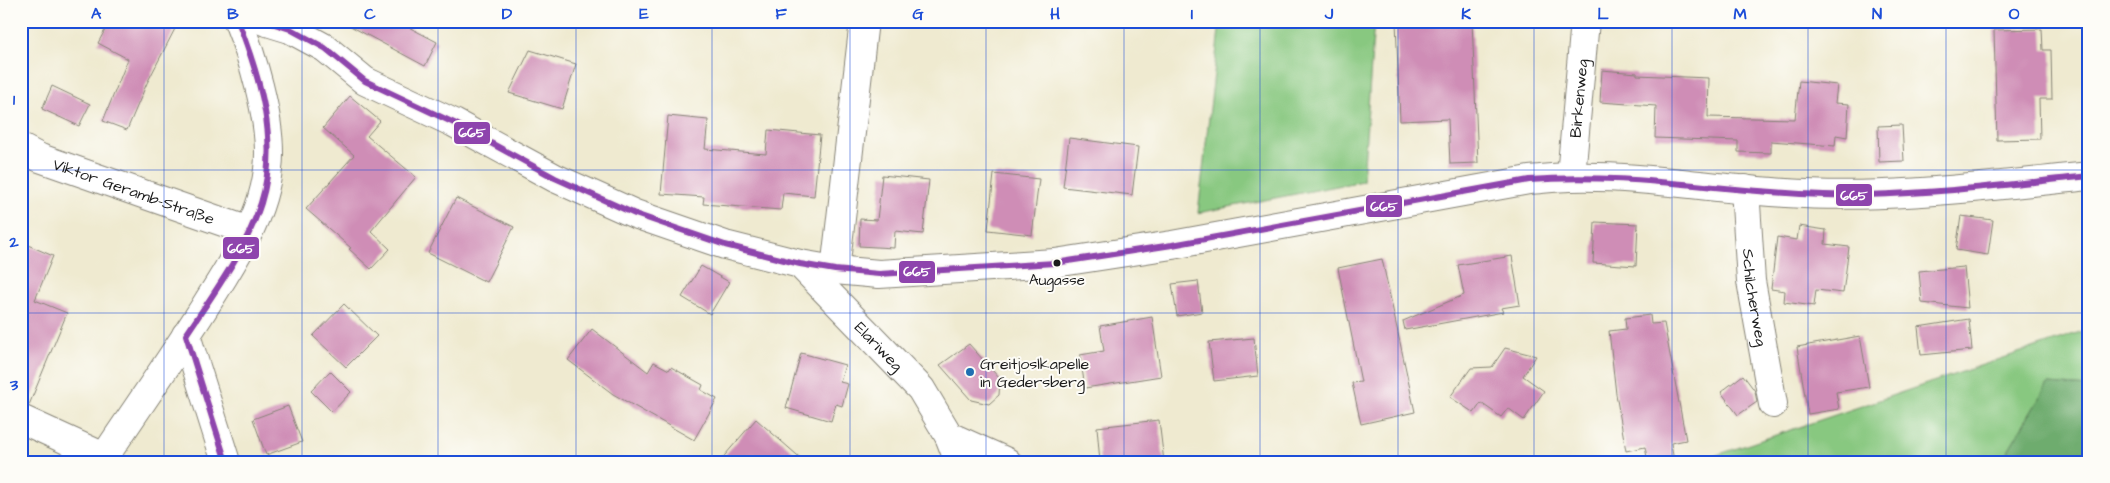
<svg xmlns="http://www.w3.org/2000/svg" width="2110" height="483" font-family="'Architects Daughter',sans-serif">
<rect width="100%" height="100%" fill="#fdfcf7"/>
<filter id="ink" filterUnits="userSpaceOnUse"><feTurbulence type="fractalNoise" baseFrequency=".02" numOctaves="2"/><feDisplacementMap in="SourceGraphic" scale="10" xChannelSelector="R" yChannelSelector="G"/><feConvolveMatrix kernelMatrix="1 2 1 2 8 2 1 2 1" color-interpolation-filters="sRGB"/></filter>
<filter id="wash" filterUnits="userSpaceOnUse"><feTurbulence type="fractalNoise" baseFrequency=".0096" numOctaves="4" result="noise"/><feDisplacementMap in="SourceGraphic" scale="20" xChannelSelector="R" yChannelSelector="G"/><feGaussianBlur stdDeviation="1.12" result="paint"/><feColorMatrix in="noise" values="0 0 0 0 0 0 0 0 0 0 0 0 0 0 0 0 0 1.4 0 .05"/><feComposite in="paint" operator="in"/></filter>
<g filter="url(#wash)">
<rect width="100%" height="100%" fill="#efead0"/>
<g fill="#88c880" stroke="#52724e">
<polygon points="1220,21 1374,21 1363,181 1198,213"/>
<polygon points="2089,329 2089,387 2048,384 2001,462 1696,462"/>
</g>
<polygon fill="#6eac6e" stroke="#456445" points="2048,384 2089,387 2089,462 2001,462"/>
<g id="blocks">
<g fill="#cf8db6">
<polygon points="110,21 179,21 147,83 127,130 103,121 128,59 98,43"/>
<polygon points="341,21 397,21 437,42 425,66"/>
<polygon points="1396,21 1472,21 1478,163 1450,164 1448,119 1400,121"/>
<polygon points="2042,29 2043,50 2051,50 2052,99 2039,99 2040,139 1997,140 1994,30"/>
<polygon points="530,50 576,64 562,109 509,93"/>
<polygon points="1602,70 1637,73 1637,75 1709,78 1708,117 1795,119 1799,81 1837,85 1835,103 1849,104 1847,137 1836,135 1835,146 1771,141 1771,153 1738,152 1738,141 1655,138 1656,106 1600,102"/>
<polygon points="52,86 90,104 79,126 42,109"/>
<polygon points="350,96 380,121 367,136 416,177 371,231 390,249 371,269 349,249 351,248 306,209 354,155 323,128"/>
<polygon points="668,116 708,120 705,149 766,154 768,130 820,135 814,196 783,193 781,210 703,204 704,197 661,194"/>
<polygon points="1902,125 1904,161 1879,162 1878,126"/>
<polygon points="1069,138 1138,147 1132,195 1063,187"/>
<polygon points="994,174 1039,179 1032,235 988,230"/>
<polygon points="882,175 929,180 923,234 895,231 894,248 859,246 860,219 877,220"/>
<polygon points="456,198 514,227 486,282 428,253"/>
<polygon points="1961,216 1993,220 1988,255 1956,250"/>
<polygon points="1595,222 1638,224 1636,266 1593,263"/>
<polygon points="1799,226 1826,230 1825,244 1849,247 1843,293 1816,290 1814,306 1784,302 1785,291 1771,289 1777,237 1797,240"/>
<polygon points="21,242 53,256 35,300 67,313 29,405 21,404"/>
<polygon points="1512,256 1520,305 1501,308 1503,312 1405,330 1403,321 1464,295 1458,265"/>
<polygon points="1382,259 1415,412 1361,424 1352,383 1361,382 1338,268"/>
<polygon points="701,266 729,282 710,314 682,297"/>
<polygon points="1964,267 1968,308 1922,303 1919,271"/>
<polygon points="1198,281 1202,312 1177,316 1172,284"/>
<polygon points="344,304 377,336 346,367 313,336"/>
<polygon points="1650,315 1651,324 1664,323 1686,440 1671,443 1674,462 1648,462 1645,447 1626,451 1616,394 1609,331 1626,329 1625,318"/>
<polygon points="1152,317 1161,376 1085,388 1080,355 1104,351 1100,326"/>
<polygon points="1969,319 1972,350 1921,355 1918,327"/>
<polygon points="592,329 648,372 654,362 669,370 671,367 703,385 701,390 717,399 694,440 613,394 568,360"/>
<polygon points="1860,336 1869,387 1836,392 1839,409 1808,414 1797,347"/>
<polygon points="1254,338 1258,376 1214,381 1209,342"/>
<polygon points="969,344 1000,379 999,395 989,404 971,400 940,365"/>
<polygon points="1505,348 1536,356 1523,376 1544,391 1524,420 1508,408 1501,417 1481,403 1474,413 1450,397 1471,368 1492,367"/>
<polygon points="801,353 845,365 840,382 848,384 842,406 836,404 831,421 786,408"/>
<polygon points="330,371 351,392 332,412 311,391"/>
<polygon points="1743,375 1755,391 1757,402 1738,415 1721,392"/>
<polygon points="288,406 302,442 266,455 253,419"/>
<polygon points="756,419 805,462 719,462"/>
<polygon points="1159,420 1164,462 1100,462 1097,427"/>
</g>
</g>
</g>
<g filter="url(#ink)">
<use href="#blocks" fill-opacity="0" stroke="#868376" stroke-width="1"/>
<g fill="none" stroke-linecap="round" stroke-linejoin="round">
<g stroke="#868376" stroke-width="30">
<g id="street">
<path d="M264,21L290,29L325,48L365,81L454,123L555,178L635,214L725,245L800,264L835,270L879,274L1055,263L1172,245L1529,180C1543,179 1557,177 1571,177C1643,175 1715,189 1786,193C1887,200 1989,186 2089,176"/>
<path id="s1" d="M21,148L40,158L249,231"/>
<path id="s2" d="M1571,176L1585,21"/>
<path id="s3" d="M1745,189L1751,281L1773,404"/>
<path id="s4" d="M800,264L921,389L949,436L959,462"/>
<polyline points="835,270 864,21"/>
<polyline points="186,335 226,462"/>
<polyline points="21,419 104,457"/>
<polyline points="949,436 1007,462"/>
<path d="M101,462C135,411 171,360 204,308C233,261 269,211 269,153C269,114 253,58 238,21"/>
</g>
</g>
<use href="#street" stroke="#fff" stroke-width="28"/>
<g stroke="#fdfcf7" stroke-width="10">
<g id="bus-1">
<path d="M265,21L290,29L325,48L365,81L454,123L555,178L635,214L725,245L800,264L835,270L879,274L1055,263L1172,245L1529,180C1630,172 1724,192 1824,195C1913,197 2001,185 2089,176"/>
<path d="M226,462L186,335C213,294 246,250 261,203C280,142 260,78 238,21"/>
</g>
</g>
<use href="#bus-1" stroke="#8e44ad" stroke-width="6"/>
</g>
</g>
<path fill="none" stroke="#1d4ed8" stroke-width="1" stroke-opacity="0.55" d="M164,21V462M302,21V462M438,21V462M576,21V462M712,21V462M850,21V462M986,21V462M1124,21V462M1260,21V462M1398,21V462M1534,21V462M1672,21V462M1808,21V462M1946,21V462M21,170H2089M21,313H2089"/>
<circle fill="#1c1c1c" stroke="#fdfcf7" stroke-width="2" cx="1057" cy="263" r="4.5"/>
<circle fill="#1f6fb2" stroke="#fdfcf7" stroke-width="2" cx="970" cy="372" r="5"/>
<g text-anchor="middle" stroke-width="4" stroke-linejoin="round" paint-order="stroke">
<g font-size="15" fill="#1c1c1c" stroke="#fdfcf7">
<text x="1057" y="285">Augasse</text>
</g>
<g font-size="16" fill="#1c1c1c" stroke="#fdfcf7">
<text dy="6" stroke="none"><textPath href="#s2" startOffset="78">Birkenweg</textPath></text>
<text dy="6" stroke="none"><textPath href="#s1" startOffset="121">Viktor Geramb-Straße</textPath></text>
<text dy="6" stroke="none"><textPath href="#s3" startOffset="109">Schilcherweg</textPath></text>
<text dy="6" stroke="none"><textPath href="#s4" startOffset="114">Elariweg</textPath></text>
</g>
<g font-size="16" fill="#1c1c1c" stroke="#fdfcf7" text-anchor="start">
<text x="980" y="369">Greitjoslkapelle<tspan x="980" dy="18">in Gedersberg</tspan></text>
</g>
</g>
<g stroke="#fdfcf7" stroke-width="2">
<rect x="453" y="121" width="38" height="24" rx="5" fill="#8e44ad"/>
<rect x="1835" y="183" width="38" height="24" rx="5" fill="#8e44ad"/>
<rect x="1365" y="194" width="38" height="24" rx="5" fill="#8e44ad"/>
<rect x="222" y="236" width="38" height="24" rx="5" fill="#8e44ad"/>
<rect x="898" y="260" width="38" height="24" rx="5" fill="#8e44ad"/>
</g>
<g font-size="14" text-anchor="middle" font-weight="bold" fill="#fff">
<text x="472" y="137">665</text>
<text x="1854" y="200">665</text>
<text x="1384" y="211">665</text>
<text x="241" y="253">665</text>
<text x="917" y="276">665</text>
</g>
<rect width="2110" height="483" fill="none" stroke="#fdfcf7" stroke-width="55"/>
<rect x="28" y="28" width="2054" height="428" fill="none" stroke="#1d4ed8" stroke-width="2"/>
<g font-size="16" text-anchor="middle" font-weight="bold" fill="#1d4ed8">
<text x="96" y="19">A</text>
<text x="233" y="19">B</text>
<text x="370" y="19">C</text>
<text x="507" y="19">D</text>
<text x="644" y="19">E</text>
<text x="781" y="19">F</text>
<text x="918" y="19">G</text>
<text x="1055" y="19">H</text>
<text x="1192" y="19">I</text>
<text x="1329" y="19">J</text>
<text x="1466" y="19">K</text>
<text x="1603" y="19">L</text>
<text x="1740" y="19">M</text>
<text x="1877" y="19">N</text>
<text x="2014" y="19">O</text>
<text x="14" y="105">1</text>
<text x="14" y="247">2</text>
<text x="14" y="390">3</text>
</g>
</svg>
